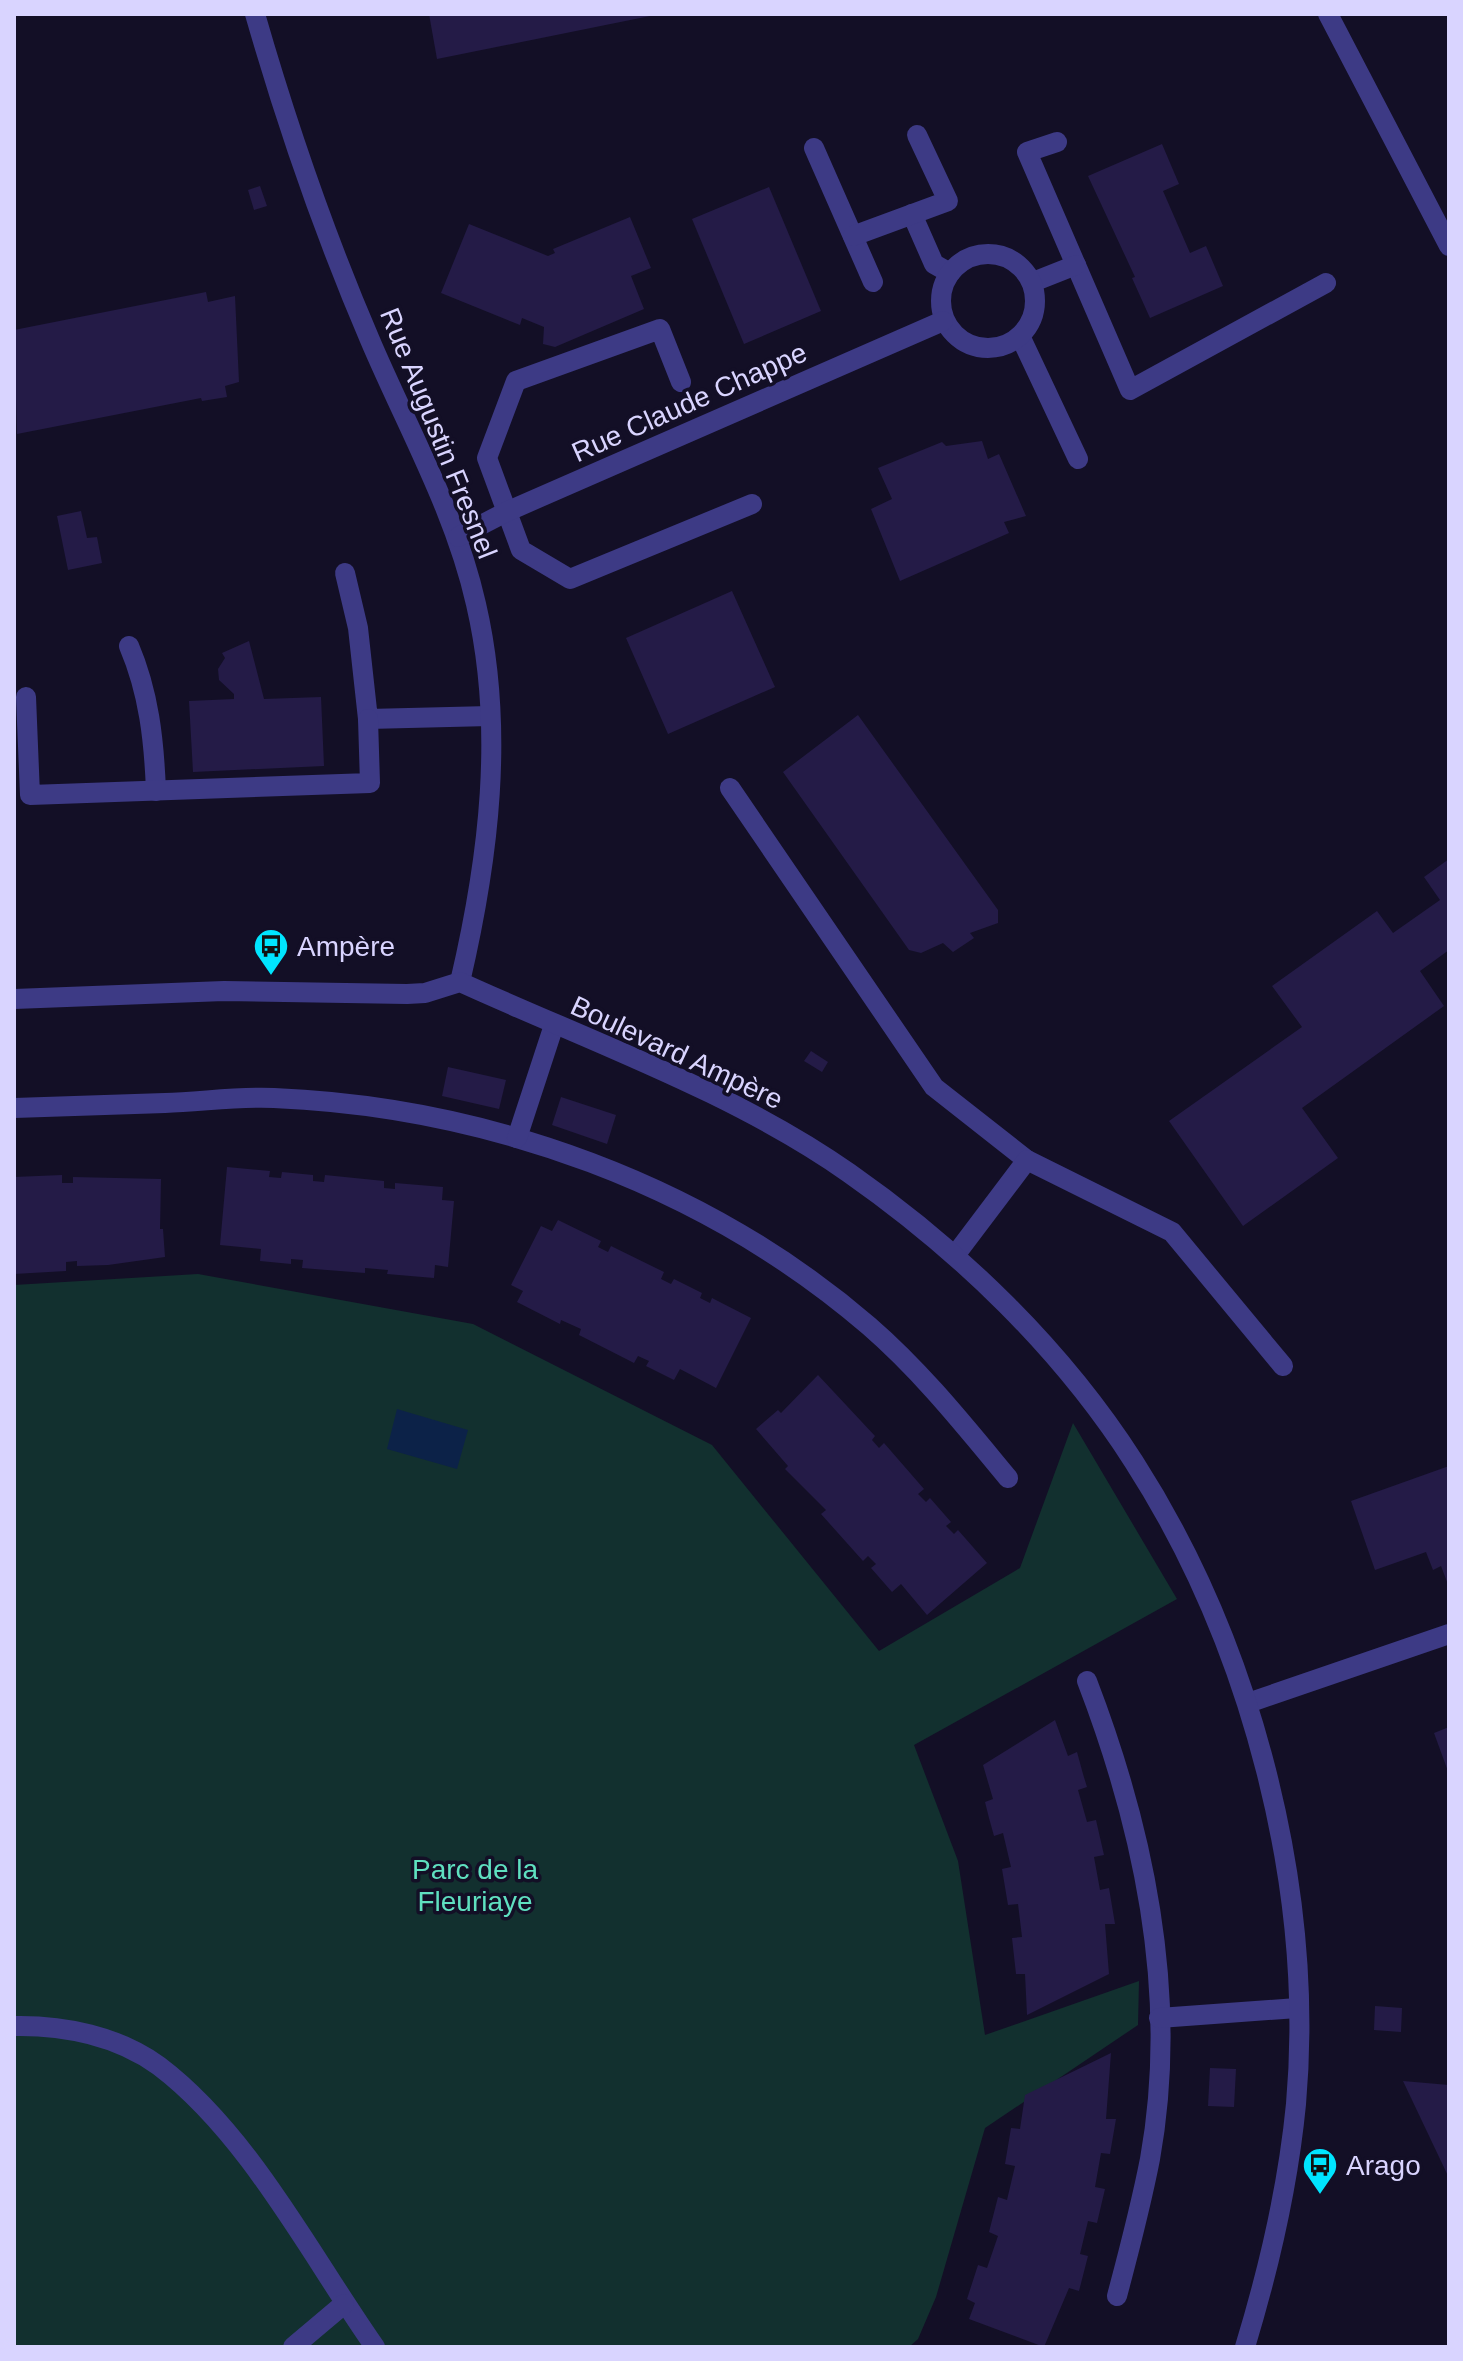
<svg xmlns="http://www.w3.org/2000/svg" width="1463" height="2361" font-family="Arial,sans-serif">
<rect width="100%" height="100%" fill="#130f26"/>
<polygon fill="#12302f" points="198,1274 473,1324 712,1445 879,1651 1020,1568 1073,1423 1177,1599 914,1745 958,1861 985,2035 1139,1981 1138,2025 985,2128 936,2297 918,2339 909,2347 14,2347 14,1285"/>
<polygon fill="#0c2248" points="397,1409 468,1430 457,1469 387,1449"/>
<g fill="#241b47">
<polygon points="429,14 655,14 655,15 437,59"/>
<polygon points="1162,144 1179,184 1163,191 1190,253 1206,246 1223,286 1150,318 1132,278 1135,277 1088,176"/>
<polygon points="260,186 267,206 254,210 248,190"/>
<polygon points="769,187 821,311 744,344 692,219"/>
<polygon points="630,217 651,268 631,276 644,309 555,347 543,344 544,327 522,318 520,325 441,293 469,224 548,256 555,253 553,249"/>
<polygon points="206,292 208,302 235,296 239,382 225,386 227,397 202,401 201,398 17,434 14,330"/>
<polygon points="982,441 988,459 999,454 1026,516 1004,522 1009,533 900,581 871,509 892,499 878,468 942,442 946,446"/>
<polygon points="81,511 87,538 97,537 102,563 68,570 57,516"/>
<polygon points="732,591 775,687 668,734 626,638"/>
<polygon points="249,641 264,699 321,697 324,766 193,772 189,701 234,699 234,694 219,680 218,669 225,658 222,653"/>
<polygon points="858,715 998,910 998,923 970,933 974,938 953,952 943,943 921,953 909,950 783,772"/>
<polygon points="1449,859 1449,950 1420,971 1444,1006 1302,1108 1338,1158 1243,1226 1169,1121 1302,1027 1272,986 1377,911 1393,933 1440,900 1424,877"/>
<polygon points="811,1051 828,1062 822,1072 804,1061"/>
<polygon points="448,1067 506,1080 499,1109 442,1096"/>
<polygon points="561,1097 616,1115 607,1144 552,1125"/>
<polygon points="227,1167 270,1171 269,1177 281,1178 282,1172 313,1175 313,1181 324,1182 325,1175 384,1181 384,1188 395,1189 395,1183 443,1187 442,1200 454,1201 448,1267 435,1265 434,1278 387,1274 388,1270 365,1268 365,1273 302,1268 303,1260 291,1259 291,1264 260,1261 261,1249 220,1245"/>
<polygon points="62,1175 62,1183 73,1183 73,1177 161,1179 160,1229 163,1229 165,1257 108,1265 77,1266 77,1261 66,1262 66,1271 14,1274 14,1177"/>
<polygon points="558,1220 601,1241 598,1247 608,1252 611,1246 664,1272 661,1279 671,1284 674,1279 702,1293 700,1298 710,1303 712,1298 751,1318 716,1388 680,1369 674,1380 646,1366 649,1361 638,1356 634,1363 579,1335 581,1329 561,1320 560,1324 517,1302 523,1291 511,1285 541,1226 552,1231"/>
<polygon points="818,1375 875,1436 872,1440 879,1448 884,1443 924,1489 918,1494 926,1502 930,1498 951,1522 946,1526 954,1534 958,1530 987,1563 927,1615 901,1584 892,1592 871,1568 876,1564 868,1556 863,1561 821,1514 826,1510 785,1469 788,1466 756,1429 778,1410 781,1413"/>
<polygon points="1449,1466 1449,1587 1441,1566 1433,1570 1426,1552 1375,1570 1351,1501"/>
<polygon points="1055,1720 1068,1756 1077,1752 1083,1774 1087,1787 1078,1790 1087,1822 1096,1820 1104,1855 1094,1857 1100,1890 1109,1888 1115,1924 1105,1924 1109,1974 1027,2015 1025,1974 1016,1974 1012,1938 1022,1937 1018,1904 1008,1905 1002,1869 1011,1867 1003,1833 994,1836 989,1818 985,1802 993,1799 983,1765"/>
<polygon points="1449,1727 1449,1774 1434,1733"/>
<polygon points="1375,2006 1402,2008 1401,2032 1374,2030"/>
<polygon points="1111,2053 1106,2119 1116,2119 1110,2154 1101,2153 1095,2187 1105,2189 1097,2223 1088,2221 1080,2254 1088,2256 1079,2291 1069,2288 1044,2347 969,2319 975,2303 967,2299 978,2265 987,2268 998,2236 989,2232 998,2197 1007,2200 1015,2166 1005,2164 1011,2128 1020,2129 1025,2095"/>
<polygon points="1210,2068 1236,2069 1234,2107 1208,2106"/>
<polygon points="1403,2081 1449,2085 1449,2178"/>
</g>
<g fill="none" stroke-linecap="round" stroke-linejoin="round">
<g stroke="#3d3a85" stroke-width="20">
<polyline points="1057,142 1027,152 1130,390 1326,283"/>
<polyline points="814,148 873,282"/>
<polyline points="912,214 934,264 950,273"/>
<polyline points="853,236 948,201 917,135"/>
<polyline points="1033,282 1076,265"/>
<polyline points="1021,338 1078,459"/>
<polyline points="681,382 660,329 516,381 487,458 521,550 570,579 752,504"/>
<polyline points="345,573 358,628 368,719 490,716"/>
<path d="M129,646C149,693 154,740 156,791"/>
<polyline points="26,697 30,795 370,783 368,719"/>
<polyline points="730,788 934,1087 1027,1160"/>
<path d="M14,1108C64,1106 115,1105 165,1103C201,1102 239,1096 274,1098C489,1107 705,1185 869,1326C921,1371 964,1425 1008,1478"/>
<polyline points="517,1138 554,1025"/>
<polyline points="956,1254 1027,1160 1172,1232 1283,1366"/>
<path d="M1087,1681C1145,1832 1179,1998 1150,2159C1141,2205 1129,2251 1117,2296"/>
<polyline points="1248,1703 1449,1634"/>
<polyline points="1159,2018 1297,2008"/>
<path d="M14,2026C64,2025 118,2036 159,2066C249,2134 311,2256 375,2347"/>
<polyline points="293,2347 344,2304"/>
</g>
<g stroke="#3d3a85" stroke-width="20">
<path d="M255,14C287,125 324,233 370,340C407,427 455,511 476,604C505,729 489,858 460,982"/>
<polyline points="1328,14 1449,246"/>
<circle cx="988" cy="301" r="47"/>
<polyline points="458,537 506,512 943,321"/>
<path d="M14,999L224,991L407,994L425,993L460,982C587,1040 736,1093 849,1173C959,1250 1061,1348 1134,1462C1251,1644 1315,1888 1296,2104C1288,2187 1269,2268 1245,2347"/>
</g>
</g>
<defs>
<g id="bus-pin" transform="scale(1.8)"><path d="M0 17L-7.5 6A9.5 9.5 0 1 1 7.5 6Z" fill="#00e5ff" stroke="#130f26"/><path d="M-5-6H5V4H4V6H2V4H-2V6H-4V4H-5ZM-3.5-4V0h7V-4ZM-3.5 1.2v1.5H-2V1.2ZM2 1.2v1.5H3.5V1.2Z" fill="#111"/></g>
</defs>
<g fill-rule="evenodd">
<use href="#bus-pin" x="271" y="946"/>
<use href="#bus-pin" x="1320" y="2165"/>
</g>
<g text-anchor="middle" stroke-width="7" stroke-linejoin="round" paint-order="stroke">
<g font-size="28" fill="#d9d4ff" stroke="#130f26">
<text transform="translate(689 402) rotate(-24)" y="10">Rue Claude Chappe</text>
<text transform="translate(439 433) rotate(68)" y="10">Rue Augustin Fresnel</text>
<text transform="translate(677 1052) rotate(25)" y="10">Boulevard Ampère</text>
</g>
<g font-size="28" fill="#d9d4ff" stroke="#130f26" text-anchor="start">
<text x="297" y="956">Ampère</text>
<text x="1346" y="2175">Arago</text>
</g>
<g font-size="28" fill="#5fe0c0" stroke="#130f26">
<text x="475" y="1879">Parc de la<tspan x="475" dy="32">Fleuriaye</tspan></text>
</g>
</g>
<rect width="1463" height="2361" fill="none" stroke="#d9d4ff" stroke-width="32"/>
</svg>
